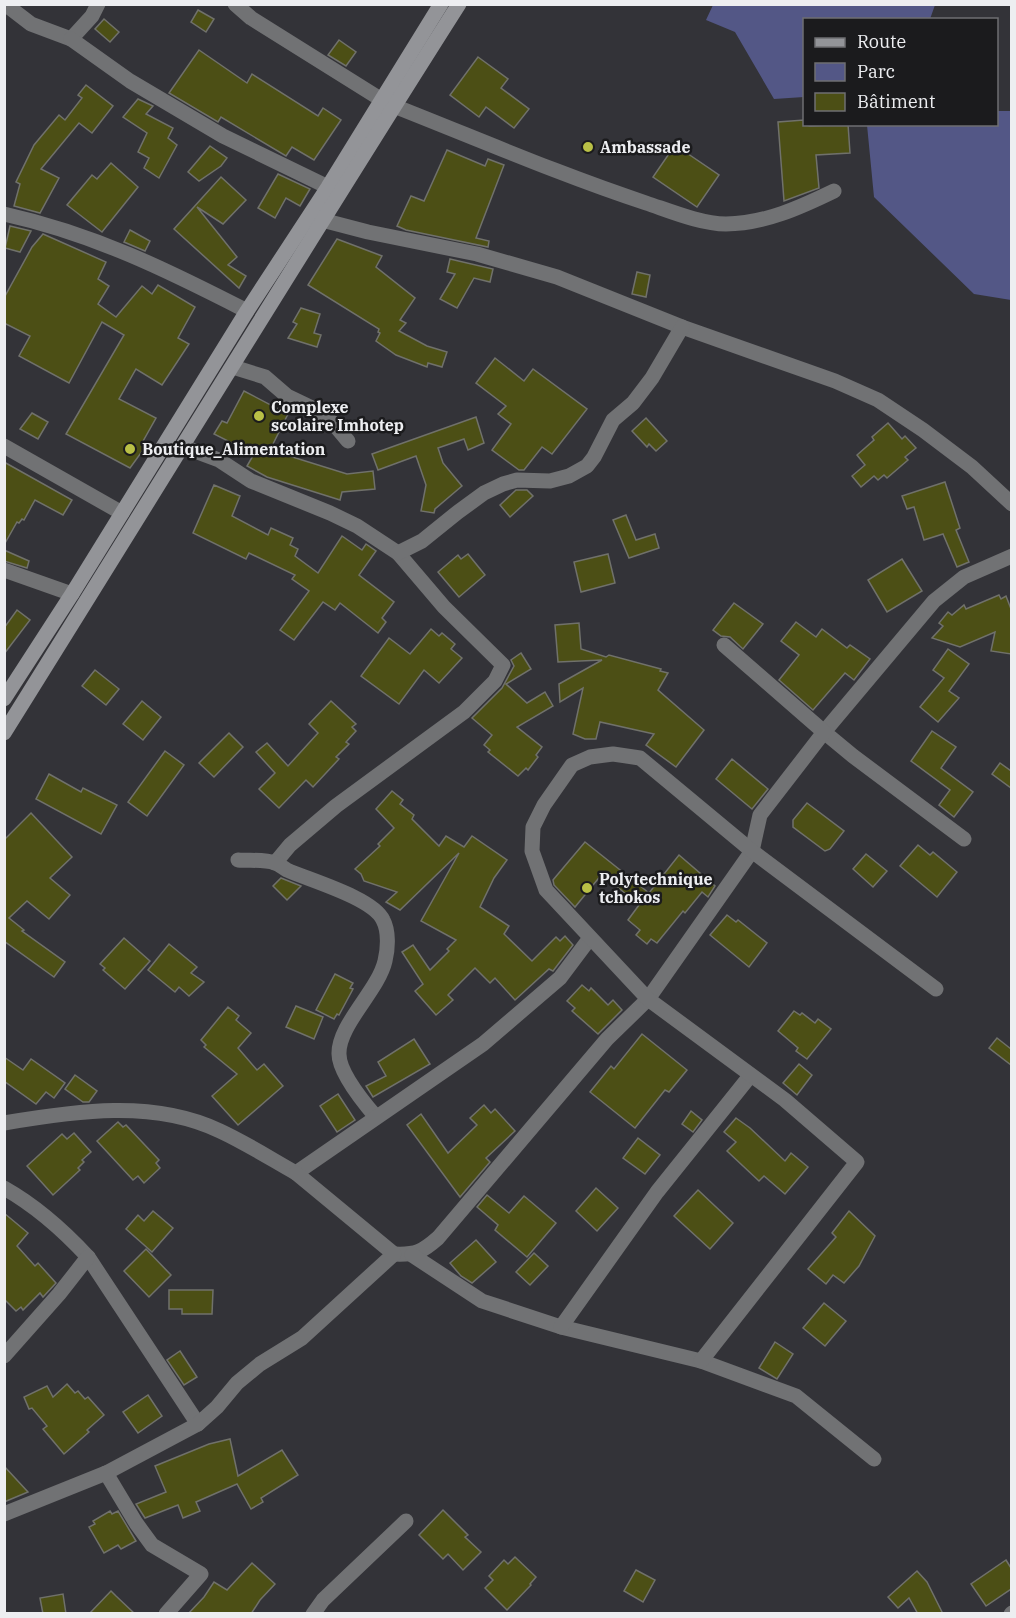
<svg xmlns="http://www.w3.org/2000/svg" width="1016" height="1618" font-family="'IBM Plex Serif',serif">
<rect width="100%" height="100%" fill="#333338"/>
<g fill="#535786">
<polygon points="713,5 713,4 935,5 930,19 804,20 804,97 774,99 735,32 706,20"/>
<polygon points="997,111 1011,111 1011,300 974,294 874,197 867,125 996,124"/>
</g>
<g fill="#4c4f15" stroke="#70716b" stroke-width="1.5">
<polygon points="198,10 214,19 206,32 191,22"/>
<polygon points="104,19 119,32 110,42 95,29"/>
<polygon points="339,40 356,52 346,66 328,55"/>
<polygon points="199,50 247,83 252,74 318,116 323,108 341,120 314,160 292,147 286,156 221,117 218,122 169,93"/>
<polygon points="478,57 508,79 501,88 529,109 514,128 486,107 479,117 450,95"/>
<polygon points="86,85 113,106 92,133 79,123 41,169 59,178 40,213 14,206 20,184 16,182 34,145 59,115 65,120 82,98 78,95"/>
<polygon points="138,99 153,106 146,114 173,128 168,138 177,145 159,178 144,168 149,158 138,152 147,133 123,117"/>
<polygon points="804,120 804,124 810,126 848,124 850,153 816,155 819,188 784,201 778,122"/>
<polygon points="675,145 719,175 697,207 653,177"/>
<polygon points="210,146 227,158 221,166 199,181 188,172"/>
<polygon points="447,150 485,166 488,159 504,165 476,238 489,241 488,247 406,230 397,226 411,196 424,201"/>
<polygon points="111,163 138,187 102,232 67,205 92,175 97,179"/>
<polygon points="278,174 310,189 300,206 286,198 275,218 258,208"/>
<polygon points="221,177 246,200 223,224 197,207 237,257 228,265 246,276 239,288 174,229"/>
<polygon points="10,226 31,231 20,252 5,248"/>
<polygon points="130,230 150,241 145,251 124,242"/>
<polygon points="43,234 106,262 98,279 109,286 98,304 116,317 142,286 152,294 158,285 195,307 178,338 189,344 162,385 136,369 119,399 156,418 142,443 146,446 130,468 66,434 124,335 102,322 69,383 19,356 30,336 4,323 4,298 32,247"/>
<polygon points="337,239 382,256 376,267 415,298 400,320 406,323 399,331 427,346 447,352 442,367 428,363 427,367 396,355 376,341 380,333 378,332 379,329 308,285"/>
<polygon points="450,259 493,269 490,282 474,278 457,308 440,299 455,274 447,272"/>
<polygon points="637,272 650,275 646,297 632,294"/>
<polygon points="301,308 320,314 314,333 321,335 317,347 288,338 297,324 293,322"/>
<polygon points="495,358 524,381 533,369 587,409 552,454 542,447 524,470 519,470 492,450 511,424 498,414 506,406 476,383"/>
<polygon points="244,391 288,414 270,450 347,474 373,471 375,489 342,492 340,500 267,477 247,466 254,454 214,434 222,421 227,423"/>
<polygon points="32,413 48,422 38,439 20,429"/>
<polygon points="476,417 484,443 468,450 464,439 438,448 443,463 462,486 435,509 434,513 421,511 426,485 416,456 378,470 372,454"/>
<polygon points="646,418 667,441 656,451 649,444 647,447 632,431"/>
<polygon points="888,423 902,439 905,436 916,448 905,457 908,460 887,478 884,475 878,480 874,476 861,487 852,476 865,465 857,455 874,440 872,437"/>
<polygon points="4,462 72,500 63,515 35,500 24,520 22,519 19,523 17,522 4,545"/>
<polygon points="945,482 960,528 956,530 969,562 957,567 943,534 924,540 914,507 907,509 902,496"/>
<polygon points="214,485 240,496 232,516 268,535 271,528 293,538 290,545 298,549 295,556 318,573 342,536 362,550 366,544 376,551 359,575 394,602 382,618 386,622 378,633 340,603 335,610 323,602 294,640 280,630 309,591 292,579 295,575 249,553 246,559 193,533"/>
<polygon points="516,490 527,490 533,496 510,517 500,505"/>
<polygon points="626,515 636,540 655,534 659,548 629,558 613,520"/>
<polygon points="4,550 29,561 27,568 4,561"/>
<polygon points="468,554 485,575 459,597 438,572 458,555 461,559"/>
<polygon points="608,554 615,583 581,592 574,562"/>
<polygon points="902,559 922,591 887,612 868,580"/>
<polygon points="999,595 1001,599 1006,596 1011,609 1011,654 991,651 995,632 960,647 932,638 943,626 939,623 948,612 952,615 964,605 966,609"/>
<polygon points="734,603 763,624 743,649 730,637 721,636 713,630"/>
<polygon points="17,610 30,620 4,654 4,628"/>
<polygon points="796,622 816,637 822,629 847,648 850,645 870,659 854,680 845,673 813,710 779,680 799,655 781,641"/>
<polygon points="579,623 581,649 606,657 609,655 661,669 660,671 668,673 658,690 704,730 676,767 646,745 654,734 600,722 596,739 585,739 573,734 583,688 560,702 559,684 602,660 558,662 555,625"/>
<polygon points="431,629 439,636 442,633 455,644 451,649 462,658 439,683 424,670 399,704 361,676 389,638 410,654"/>
<polygon points="948,649 969,664 949,691 959,698 938,722 920,707 944,678 933,670"/>
<polygon points="521,653 531,669 506,684 527,703 545,692 553,706 517,727 542,747 536,755 538,757 528,770 526,768 518,776 488,752 490,750 484,745 492,735 472,718 502,688 514,666 511,660"/>
<polygon points="95,670 119,689 106,705 82,686"/>
<polygon points="142,701 161,717 143,740 123,724"/>
<polygon points="331,701 356,724 352,727 356,731 346,742 349,744 336,757 339,759 313,787 306,780 279,808 259,789 275,773 256,752 267,743 288,766 318,733 309,724"/>
<polygon points="932,731 956,747 941,768 973,792 954,817 939,805 950,790 911,761"/>
<polygon points="229,733 243,747 214,777 199,763"/>
<polygon points="165,751 184,765 147,816 128,802"/>
<polygon points="732,759 768,789 752,809 716,779"/>
<polygon points="1000,763 1011,771 1011,788 992,774"/>
<polygon points="49,774 81,792 83,788 117,805 101,834 36,799"/>
<polygon points="392,791 403,800 400,804 414,815 412,819 439,846 446,836 464,847 472,836 507,860 494,878 480,907 509,926 504,934 532,961 556,937 560,941 565,936 573,945 553,971 549,969 515,1000 495,978 490,983 475,968 448,995 453,1000 436,1015 415,991 423,984 402,952 413,945 430,970 449,951 447,949 456,940 421,921 459,853 400,910 386,902 397,892 364,881 361,874 355,869 380,846 378,844 394,828 376,809"/>
<polygon points="807,803 844,831 830,849 825,851 793,827 793,820"/>
<polygon points="31,813 72,857 50,878 70,895 49,919 27,901 9,918 24,930 22,931 65,962 54,977 4,941 4,840"/>
<polygon points="585,842 649,893 679,855 715,886 708,897 702,892 685,913 683,911 657,943 651,939 647,944 636,935 640,930 628,920 639,905 602,874 575,907 554,885 553,880"/>
<polygon points="918,845 930,855 933,852 957,872 937,897 900,866"/>
<polygon points="866,854 887,871 873,887 853,869"/>
<polygon points="281,878 301,886 287,900 273,886"/>
<polygon points="727,915 736,922 738,920 767,943 749,967 710,935"/>
<polygon points="124,938 150,961 125,989 103,970 105,968 100,964"/>
<polygon points="169,944 197,967 191,973 204,982 189,996 179,987 175,992 148,970"/>
<polygon points="335,974 353,983 350,988 353,989 339,1015 337,1014 334,1019 316,1010"/>
<polygon points="582,985 589,991 591,988 608,1005 613,1000 622,1010 598,1034 572,1011 575,1008 567,1001"/>
<polygon points="296,1006 323,1017 314,1039 286,1027"/>
<polygon points="228,1007 239,1016 236,1020 251,1033 238,1048 257,1070 264,1064 283,1086 238,1125 212,1096 237,1074 204,1047 206,1045 201,1040"/>
<polygon points="794,1011 800,1015 802,1013 815,1023 818,1019 831,1029 807,1059 796,1051 798,1048 778,1031"/>
<polygon points="642,1034 687,1070 669,1092 665,1090 635,1128 590,1092 611,1066 614,1069"/>
<polygon points="997,1038 1011,1049 1011,1065 989,1048"/>
<polygon points="414,1039 430,1064 373,1097 366,1086 386,1076 378,1062"/>
<polygon points="4,1057 23,1070 31,1059 65,1083 54,1098 46,1092 36,1104 4,1081"/>
<polygon points="799,1064 812,1075 797,1095 783,1083"/>
<polygon points="75,1075 97,1091 89,1102 83,1102 65,1089"/>
<polygon points="338,1094 355,1120 337,1132 320,1106"/>
<polygon points="484,1105 491,1113 495,1109 515,1131 486,1158 490,1162 460,1197 407,1125 421,1114 448,1153 477,1125 470,1118"/>
<polygon points="691,1111 702,1120 693,1132 682,1124"/>
<polygon points="736,1118 750,1128 785,1161 791,1153 808,1167 785,1194 764,1176 759,1181 727,1151 736,1142 724,1132"/>
<polygon points="118,1122 123,1127 126,1125 159,1160 156,1163 160,1168 144,1183 138,1176 133,1180 97,1141"/>
<polygon points="74,1133 91,1152 82,1160 84,1162 78,1168 80,1170 53,1195 27,1166 62,1134 67,1139"/>
<polygon points="638,1138 660,1155 645,1174 623,1158"/>
<polygon points="596,1188 618,1208 597,1231 576,1211"/>
<polygon points="698,1190 733,1223 710,1249 674,1216"/>
<polygon points="487,1195 509,1213 524,1196 556,1223 527,1257 495,1230 498,1225 477,1207"/>
<polygon points="153,1211 173,1228 152,1252 126,1229 138,1215 144,1221"/>
<polygon points="849,1211 875,1236 859,1266 844,1283 833,1275 826,1284 808,1269 836,1237 832,1233"/>
<polygon points="4,1213 28,1233 17,1246 35,1266 38,1263 56,1283 43,1297 40,1293 23,1310 21,1307 16,1311 4,1299"/>
<polygon points="476,1240 496,1262 472,1283 461,1276 450,1263"/>
<polygon points="146,1249 171,1275 149,1297 124,1271"/>
<polygon points="534,1253 548,1266 530,1285 516,1272"/>
<polygon points="169,1290 213,1290 212,1314 182,1314 182,1309 169,1309"/>
<polygon points="824,1303 846,1321 825,1346 803,1328"/>
<polygon points="775,1342 793,1354 777,1379 759,1368"/>
<polygon points="180,1351 197,1377 184,1385 167,1360"/>
<polygon points="67,1384 75,1393 78,1391 85,1399 88,1397 104,1415 87,1430 89,1432 64,1454 43,1429 47,1426 32,1408 29,1409 24,1397 47,1386 53,1397"/>
<polygon points="148,1395 162,1416 138,1433 123,1412"/>
<polygon points="230,1439 238,1476 282,1450 298,1475 261,1498 263,1502 251,1509 237,1484 196,1502 200,1511 183,1518 178,1505 145,1518 136,1504 166,1492 155,1466 209,1444"/>
<polygon points="4,1466 28,1492 4,1502"/>
<polygon points="443,1510 468,1535 465,1537 481,1552 463,1570 448,1554 443,1559 419,1535"/>
<polygon points="110,1511 112,1514 118,1511 136,1541 121,1549 118,1545 104,1553 89,1527 95,1524 93,1521"/>
<polygon points="515,1557 536,1577 530,1584 531,1585 507,1610 485,1588 493,1580 489,1576 504,1560 508,1564"/>
<polygon points="1006,1560 1011,1568 1011,1589 986,1606 971,1584"/>
<polygon points="252,1563 275,1584 260,1600 251,1614 188,1614 204,1597 214,1582 227,1590"/>
<polygon points="636,1570 655,1580 643,1602 624,1591"/>
<polygon points="917,1571 927,1582 943,1614 918,1614 909,1598 898,1608 888,1597"/>
<polygon points="111,1591 116,1596 135,1614 89,1614"/>
<polygon points="63,1594 66,1614 43,1614 40,1598"/>
</g>
<g fill="none" stroke-linecap="round" stroke-linejoin="round">
<g stroke="#717274" stroke-width="15">
<polyline points="5,4 31,24 71,39 92,16 98,4"/>
<polyline points="235,4 251,18 382,100"/>
<polyline points="71,39 130,81 223,136 328,187"/>
<path d="M394,106C478,139 561,175 646,203C670,211 701,224 726,224C764,224 801,207 834,191"/>
<path d="M4,214C94,234 167,270 247,311"/>
<polyline points="322,220 368,232 477,254 557,277 682,327 835,381 878,400 923,430 972,467 1012,504"/>
<polyline points="233,367 265,377 287,396 310,407 333,423 348,441"/>
<polyline points="4,446 122,513"/>
<polyline points="184,447 219,460 251,481 330,513 357,526 398,553 444,607 503,665 495,681 464,712 336,806 290,845 275,863"/>
<polyline points="398,553 422,541 458,512 484,493 503,484 517,480 550,481 569,476 587,466 594,457 613,420 633,403 652,378 682,327"/>
<polyline points="4,570 72,594"/>
<polyline points="964,839 853,756 824,732 934,601 964,577 1012,556"/>
<path d="M238,860C249,861 265,859 275,863C279,864 283,868 287,870C309,880 373,898 383,920C389,931 388,949 385,961C378,991 338,1025 339,1054C339,1073 364,1103 376,1117"/>
<path d="M4,1123C75,1111 154,1099 220,1131C246,1143 271,1159 296,1173L483,1044L560,978L590,938"/>
<path d="M4,1188C36,1206 63,1230 88,1257L198,1424"/>
<path d="M394,1254C416,1255 422,1252 438,1238L607,1039L648,999L752,851L760,815L824,732L724,645"/>
<polyline points="412,1255 482,1301 561,1327 701,1361 796,1396 874,1459"/>
<polyline points="561,1327 657,1192 750,1076"/>
<polyline points="4,1356 59,1294 88,1257"/>
<polyline points="701,1361 857,1162 785,1100 648,999 546,890 532,851 533,827 544,805 572,765 590,757 613,754 640,758 752,851 936,989"/>
<polyline points="106,1473 136,1523 152,1545 201,1574 166,1614"/>
<polyline points="4,1514 106,1473 198,1424 217,1407 237,1383 260,1364 302,1338 394,1254 296,1173"/>
<polyline points="313,1614 323,1600 406,1521"/>
<polyline points="1011,1614 1012,1613"/>
</g>
<g stroke="#939498" stroke-width="15">
<polyline points="4,699 72,594 247,311 328,187 441,4"/>
<path d="M4,733C156,490 305,246 459,4"/>
</g>
</g>
<g fill="#b9c046" stroke="#1b1b1d" stroke-width="2">
<circle cx="588" cy="147" r="6"/>
<circle cx="259" cy="416" r="6"/>
<circle cx="130" cy="449" r="6"/>
<circle cx="587" cy="888" r="6"/>
</g>
<g text-anchor="middle" stroke-width="5" stroke-linejoin="round" paint-order="stroke">
<g font-size="16" font-weight="bold" fill="#edeef1" stroke="#1b1b1d" text-anchor="start">
<text x="600" y="153">Ambassade</text>
<text x="271" y="413">Complexe<tspan x="271" dy="18">scolaire Imhotep</tspan></text>
<text x="142" y="455">Boutique_Alimentation</text>
<text x="599" y="885">Polytechnique<tspan x="599" dy="18">tchokos</tspan></text>
</g>
</g>
<rect width="1016" height="1618" fill="none" stroke="#edeef1" stroke-width="12"/>
<rect x="803" y="18" width="195" height="108" fill="#1b1b1d" stroke="#6f6f72" stroke-width="1.5"/>
<rect x="815" y="38" width="30" height="9" fill="#939498" stroke="#6f6f72" stroke-width="1.5"/>
<text x="857" y="48" font-size="18" fill="#edeef1">Route</text>
<rect x="815" y="63" width="30" height="18" fill="#535786" stroke="#6f6f72" stroke-width="1.5"/>
<text x="857" y="78" font-size="18" fill="#edeef1">Parc</text>
<rect x="815" y="93" width="30" height="18" fill="#4c4f15" stroke="#6f6f72" stroke-width="1.5"/>
<text x="857" y="108" font-size="18" fill="#edeef1">Bâtiment</text>
</svg>
